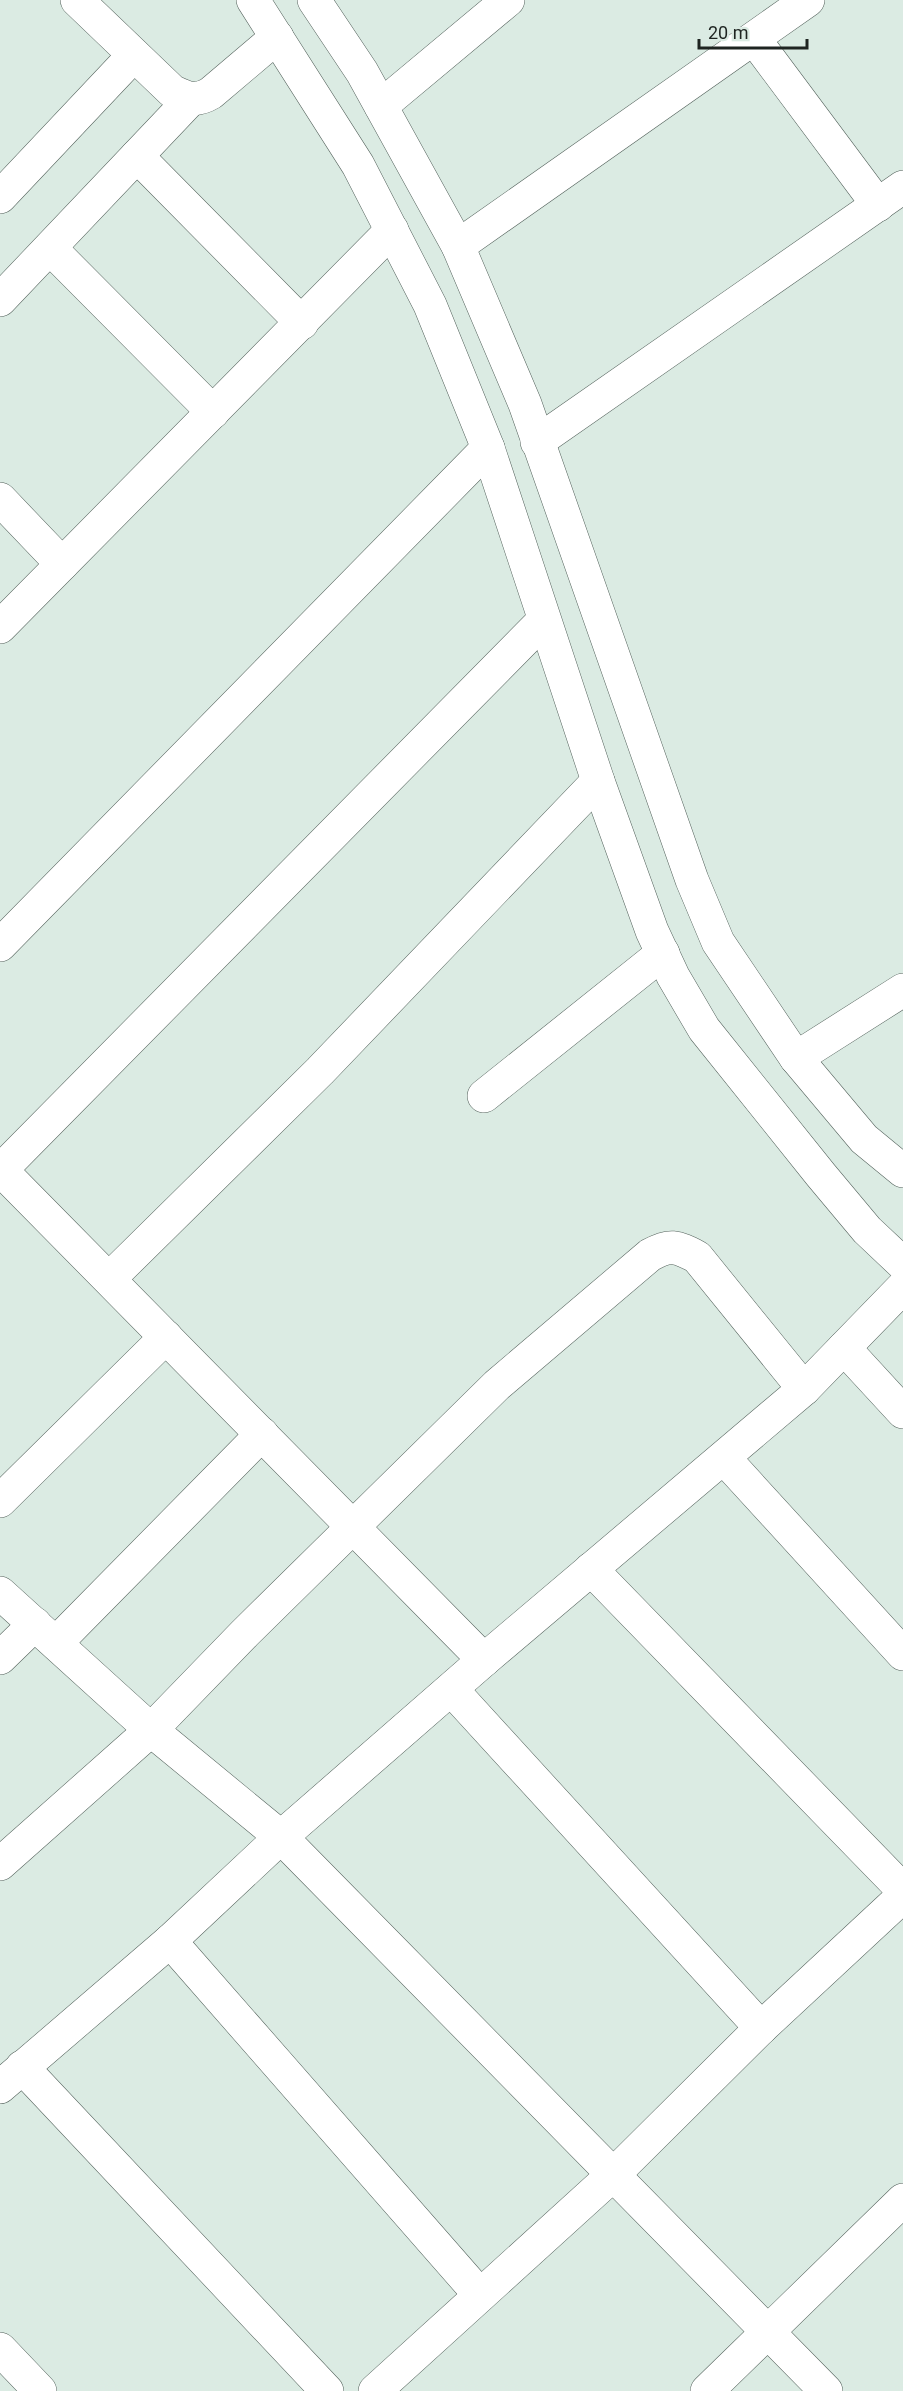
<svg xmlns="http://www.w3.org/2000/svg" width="903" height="2391" font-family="Roboto,sans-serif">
<rect width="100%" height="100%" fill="#dbebe3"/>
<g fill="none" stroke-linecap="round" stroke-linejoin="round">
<g stroke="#55635d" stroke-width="34">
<g id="minor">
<path d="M77,0L172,91C188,99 196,102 211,93L277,37"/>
<polyline points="253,0 358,165 430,305 488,448 598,781 652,931 673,976 704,1029 821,1175 867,1230 903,1264"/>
<polyline points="314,0 362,72 458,246 525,404 692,880 718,942 796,1058 864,1139 903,1171"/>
<polyline points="755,40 878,205"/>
<polyline points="381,106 508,0"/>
<polyline points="137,156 302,323"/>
<polyline points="0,197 134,55"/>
<polyline points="458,246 808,0"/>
<polyline points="50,248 213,412"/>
<polyline points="0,300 190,100"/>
<polyline points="537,442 903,187"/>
<polyline points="0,499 62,564"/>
<polyline points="0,627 392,230"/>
<polyline points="0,945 488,448"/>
<polyline points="796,1058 903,990"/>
<polyline points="484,1096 663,953"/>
<polyline points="0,1169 484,1660"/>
<polyline points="1,1170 544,620"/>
<polyline points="109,1279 320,1071 598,781"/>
<polyline points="844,1348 903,1412"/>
<polyline points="724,1458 903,1654"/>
<polyline points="0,1501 166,1337"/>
<polyline points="591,1569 903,1890"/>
<polyline points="0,1593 151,1730 281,1837 826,2391"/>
<polyline points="56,1643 262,1434"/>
<polyline points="0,1658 35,1624"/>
<polyline points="452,1690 761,2028"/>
<path d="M0,1864L151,1730L245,1633L497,1385L650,1255C670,1244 676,1246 697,1257L804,1389"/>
<polyline points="170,1941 480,2295"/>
<polyline points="22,2067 327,2391"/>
<polyline points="0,2087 170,1941 281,1837 484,1660 804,1389 903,1287"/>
<polyline points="0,2349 40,2391"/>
<polyline points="375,2391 615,2173 761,2028 903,1896"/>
<polyline points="707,2391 903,2200"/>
</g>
</g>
<use href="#minor" stroke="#fff" stroke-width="33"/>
</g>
<path d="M699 39v9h108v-9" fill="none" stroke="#1e2421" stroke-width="3"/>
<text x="708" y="39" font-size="18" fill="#1e2421" stroke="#dbebe3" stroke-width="4.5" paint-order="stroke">20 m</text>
</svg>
